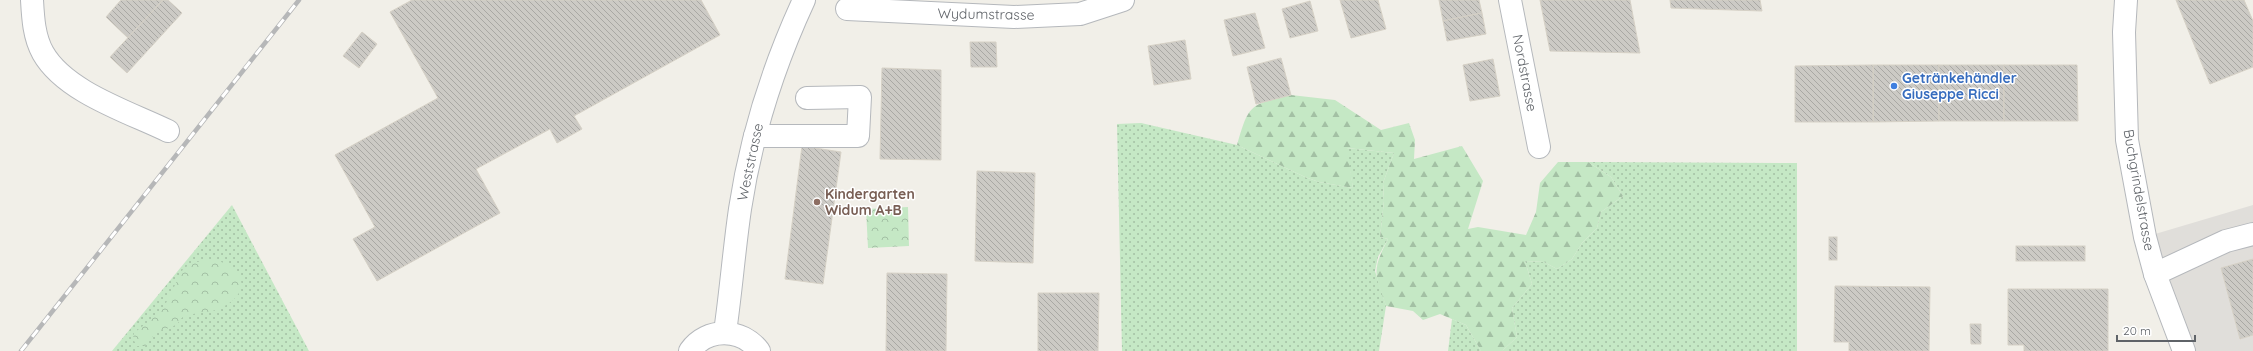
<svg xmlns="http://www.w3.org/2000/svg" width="2253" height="351" font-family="Quicksand,sans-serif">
<defs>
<pattern id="grass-dots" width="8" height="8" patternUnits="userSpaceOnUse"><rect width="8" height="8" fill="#c5e8c5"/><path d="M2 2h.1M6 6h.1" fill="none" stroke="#a3c0a4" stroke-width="1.8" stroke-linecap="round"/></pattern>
<pattern id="forest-firs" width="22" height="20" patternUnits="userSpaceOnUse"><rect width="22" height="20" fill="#c5e8c5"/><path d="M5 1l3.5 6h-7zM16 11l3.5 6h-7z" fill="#a3c0a4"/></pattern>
<pattern id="park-crowns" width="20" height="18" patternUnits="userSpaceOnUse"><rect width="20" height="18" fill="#c5e8c5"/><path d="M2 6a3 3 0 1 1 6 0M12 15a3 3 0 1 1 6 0" fill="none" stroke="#a3c0a4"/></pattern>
<pattern id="building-back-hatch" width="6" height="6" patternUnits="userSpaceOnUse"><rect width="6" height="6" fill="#cccac5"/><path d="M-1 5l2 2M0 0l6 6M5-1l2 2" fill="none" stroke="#a9a8a4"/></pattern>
</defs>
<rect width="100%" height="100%" fill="#f1efe8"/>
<polygon fill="#e0deda" points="2253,205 2253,351 2184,351 2145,237"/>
<g fill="url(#grass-dots)">
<polygon points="1141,123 1237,145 1305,177 1319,182 1353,188 1346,148 1394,153 1383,183 1384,201 1380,237 1388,239 1378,257 1375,271 1386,306 1379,351 1122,351 1117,124"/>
<polygon points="1588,162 1797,163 1797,351 1502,351 1517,337 1512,308 1532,284 1525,261 1544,262 1557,269 1572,259 1582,243 1597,228 1601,212 1623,196 1611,177"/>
<polygon points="232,205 309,351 112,351"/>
<polygon points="1452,319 1466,325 1481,351 1448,351"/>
</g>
<path fill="url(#forest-firs)" d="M1291,95L1335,100L1381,130L1409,123L1415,140L1414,159L1462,146L1483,181L1468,229L1478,227L1526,235L1536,212L1540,183L1558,162H1588L1611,177L1623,196L1601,212L1597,228L1582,243L1572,259L1557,269L1544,262L1525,261L1532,284L1512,308L1517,337L1502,351H1481L1466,325L1440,314L1423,320L1413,311L1386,306C1375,273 1371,272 1388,239L1380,237L1384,201L1383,183L1394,153L1347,148L1353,188L1319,182L1305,177L1237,145C1249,103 1250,105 1291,95Z"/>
<g fill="url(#park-crowns)">
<polygon points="908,207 909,246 868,248 866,209"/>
<path d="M213,259C244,268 254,291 221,308C211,313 197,312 185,316C181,317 180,321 177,324C172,328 163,329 157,332C152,336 149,342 145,346H137L133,339L134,333L159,313L165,305L183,269L192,263Z"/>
</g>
<g fill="url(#building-back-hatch)" stroke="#d6d1c6">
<polygon points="121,0 163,0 128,38 106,17"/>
<polygon points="163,0 168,0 182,13 127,73 110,57"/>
<polygon points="412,0 701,0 720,35 574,116 582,129 557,143 550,129 476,169 500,213 377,281 353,239 375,227 335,155 438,98 390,12"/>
<polygon points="1340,0 1378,0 1386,29 1351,38"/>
<polygon points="1439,0 1479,0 1482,13 1443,21"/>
<polygon points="1540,0 1630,0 1640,53 1550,51"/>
<polygon points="1670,0 1760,0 1762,11 1671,8"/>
<polygon points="2176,0 2244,0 2253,21 2253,67 2210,84"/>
<polygon points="1310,1 1318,31 1290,38 1282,9"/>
<polygon points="1255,13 1265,48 1233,56 1224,20"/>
<polygon points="1482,13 1486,34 1447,41 1443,21"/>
<polygon points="362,32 377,44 359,68 343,56"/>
<polygon points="1185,40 1191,79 1154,85 1148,46"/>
<polygon points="970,42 996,42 997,67 971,67"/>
<polygon points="1281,58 1291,95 1256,104 1247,67"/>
<polygon points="1493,59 1500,96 1470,101 1463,65"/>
<polygon points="1873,65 1939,65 1939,121 1873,122"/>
<polygon points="1873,65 1873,122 1795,122 1795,66"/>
<rect x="1939" y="65" width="65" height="56"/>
<polygon points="2004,65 2077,65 2078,121 2004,121"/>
<polygon points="882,68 941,70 941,160 880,159"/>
<polygon points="802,146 841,152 823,284 785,279"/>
<polygon points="977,171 1035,173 1033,263 975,261"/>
<rect x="1829" y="237" width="8" height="23"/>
<rect x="2016" y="246" width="69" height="15"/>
<polygon points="2253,259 2253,335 2240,339 2221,268"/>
<polygon points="887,273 947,274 946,351 886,351"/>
<polygon points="1835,286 1930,287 1929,351 1849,351 1849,342 1834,342"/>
<polygon points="2008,289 2108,289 2108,351 2024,351 2024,345 2008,345"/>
<polygon points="1038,293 1099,293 1098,351 1038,351"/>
<polygon points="1970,324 1981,324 1981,344 1971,344"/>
</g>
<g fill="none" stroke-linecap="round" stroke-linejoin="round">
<g stroke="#b5b8bc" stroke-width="24">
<g id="minor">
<path d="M32,0C33,18 34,37 43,53C65,92 129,112 168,131"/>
<polyline points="1510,0 1539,147"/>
<polyline points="2126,0 2124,32 2127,140 2145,237 2155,274 2184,351"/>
<polyline points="847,9 1014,17 1080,14 1123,0"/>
<polyline points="755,136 858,136 860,97 807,98"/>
<polyline points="2155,274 2226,241 2253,234"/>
<path d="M725,332C731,291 734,250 740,209C751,136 773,67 804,0"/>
<path d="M690,351C707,327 742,328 759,351"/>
</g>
</g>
<use href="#minor" stroke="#fff" stroke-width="22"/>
<g stroke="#b6b7b8" stroke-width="4.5">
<polyline id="rail" points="21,351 299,0"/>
</g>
<use href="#rail" stroke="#fff" stroke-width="3" stroke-dasharray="9" stroke-linecap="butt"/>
</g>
<circle fill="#3f7fe0" stroke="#fff" stroke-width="1.5" cx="1894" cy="86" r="4"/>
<circle fill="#8d6e63" stroke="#fff" stroke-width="1.5" cx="817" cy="202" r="4"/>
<g text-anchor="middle" stroke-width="3" stroke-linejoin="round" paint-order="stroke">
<g font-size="14" fill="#5f6368" stroke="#fff">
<text transform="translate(986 14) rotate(1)" y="5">Wydumstrasse</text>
<text transform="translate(1525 73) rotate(79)" y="5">Nordstrasse</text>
<text transform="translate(750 162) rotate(-78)" y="5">Weststrasse</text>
<text transform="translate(2139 190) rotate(80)" y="5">Buchgrindelstrasse</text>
</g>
<g font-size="14" font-weight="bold" fill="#366cbe" stroke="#fff" text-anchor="start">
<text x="1902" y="83">Getränkehändler<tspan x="1902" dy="16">Giuseppe Ricci</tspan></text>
</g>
<g font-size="14" font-weight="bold" fill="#785e54" stroke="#fff" text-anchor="start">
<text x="825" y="199">Kindergarten<tspan x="825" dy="16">Widum A+B</tspan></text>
</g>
</g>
<path d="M2117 335v6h78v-6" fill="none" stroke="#5f6368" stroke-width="2"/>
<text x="2123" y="335" font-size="12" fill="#5f6368" stroke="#ffffff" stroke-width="3" paint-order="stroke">20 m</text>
</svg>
